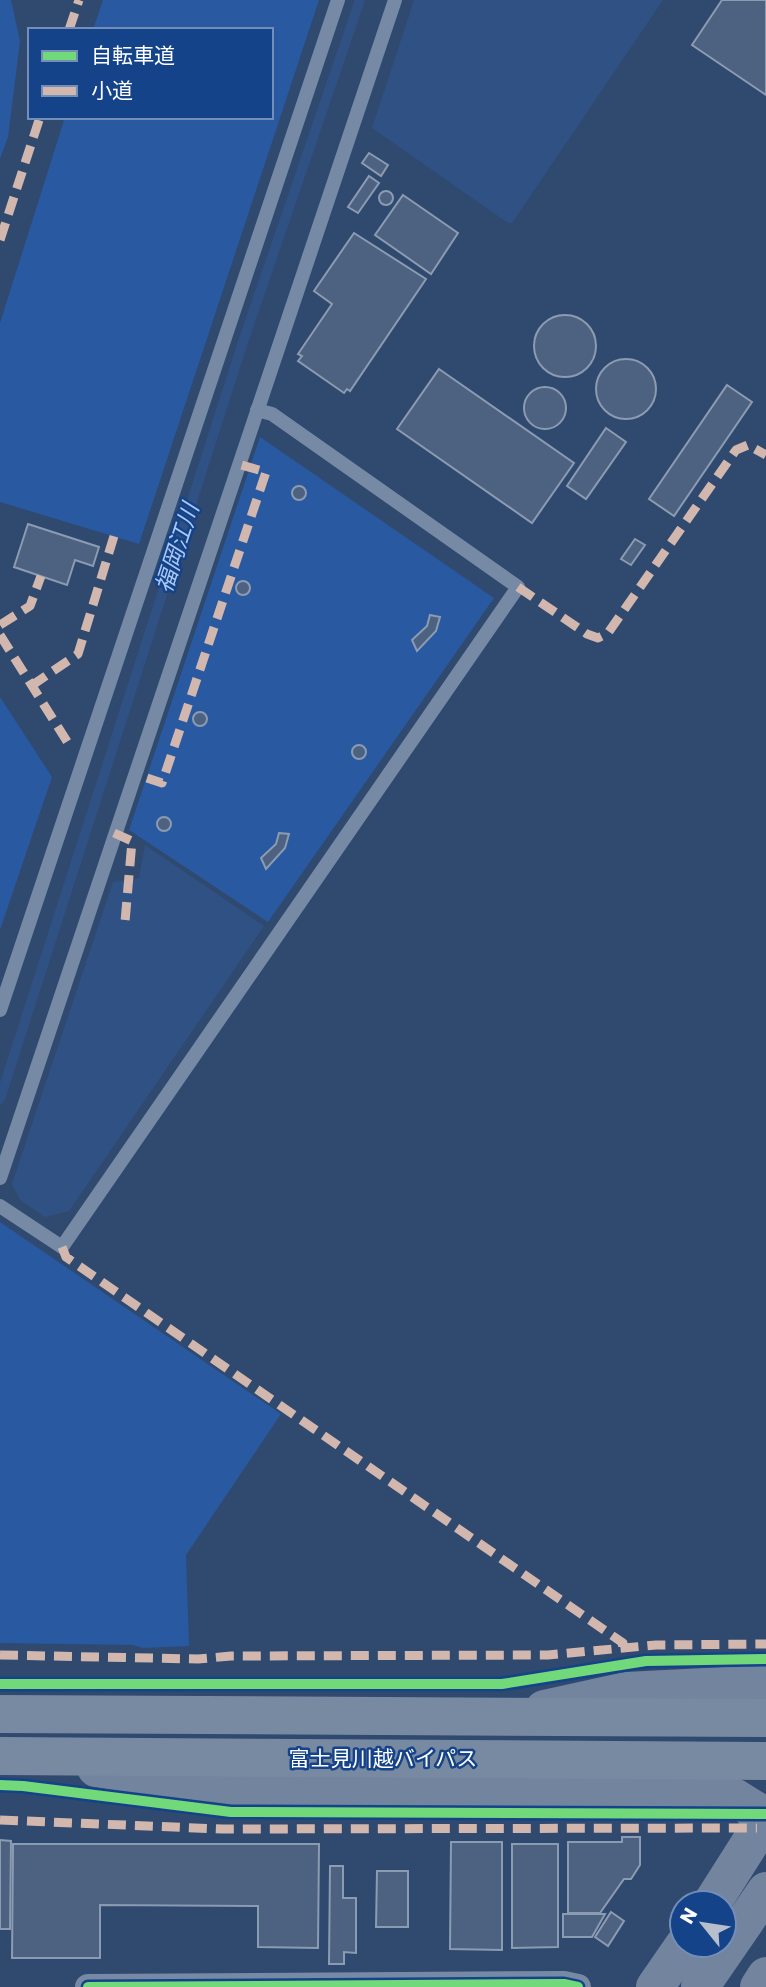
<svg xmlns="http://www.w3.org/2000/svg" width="766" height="1987" font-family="Poppins,'Noto Sans JP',sans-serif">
<rect width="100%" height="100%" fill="#30496f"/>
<g fill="#2959a1">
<polygon points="0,0 11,0 20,41 8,137 0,159"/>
<polygon points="103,0 319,0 139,544 0,502 0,323 65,117 271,117 271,30 93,30"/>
<polygon points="260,437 494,598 268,922 129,830"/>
<polygon points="0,697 52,777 0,930"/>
<polygon points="0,1222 281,1414 186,1555 189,1646 143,1648 133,1645 0,1643"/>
</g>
<g fill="#305184">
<polygon points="414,0 663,0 512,223 508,223 372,128"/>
<polygon points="145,845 264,926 69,1211 45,1217 20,1200 12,1184 113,882 139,878"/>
</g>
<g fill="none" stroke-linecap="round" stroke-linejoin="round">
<polyline stroke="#305184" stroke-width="10" points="0,1099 243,342 360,0"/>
</g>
<g fill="#4d6180" stroke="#8b9bb2" stroke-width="2">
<polygon points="722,0 766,0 766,95 692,45"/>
<polygon points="369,153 388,165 381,176 362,163"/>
<polygon points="369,176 379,183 358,213 348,207"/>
<circle cx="386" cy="198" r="7"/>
<polygon points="403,195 458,233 431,274 375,235"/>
<polygon points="354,233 426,279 350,391 347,389 344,393 298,361 302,356 298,354 332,304 314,291"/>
<circle cx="565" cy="346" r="31"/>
<circle cx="626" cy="389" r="30"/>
<polygon points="439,369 574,463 532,523 397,429"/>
<polygon points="727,385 752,402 674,516 649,499"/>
<circle cx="545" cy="408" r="21"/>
<polygon points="606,428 626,442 586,499 567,486"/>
<circle cx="299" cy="493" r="7"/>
<polygon points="28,524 99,547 93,566 75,560 67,585 14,567"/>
<polygon points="635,539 645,545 631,565 621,559"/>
<circle cx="243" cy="588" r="7"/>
<polygon points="430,615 440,617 436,631 417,651 412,640 427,626"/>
<circle cx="200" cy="719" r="7"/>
<circle cx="359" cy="752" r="7"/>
<circle cx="164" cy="824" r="7"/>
<polygon points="279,833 289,834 285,848 266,869 261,858 276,844"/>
<polygon points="622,1837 640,1837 640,1865 631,1879 624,1879 600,1913 568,1913 568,1842 622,1842"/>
<polygon points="0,1840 11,1841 10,1929 0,1929"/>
<polygon points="451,1842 502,1842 502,1950 450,1949"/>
<polygon points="13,1844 319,1844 318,1948 258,1947 258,1906 100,1905 100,1958 12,1958"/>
<polygon points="512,1844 558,1844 558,1947 512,1948"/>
<polygon points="330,1866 343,1866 343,1898 356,1898 356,1953 344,1952 344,1964 329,1964"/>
<polygon points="377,1871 408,1871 408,1927 376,1927"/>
<polygon points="611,1912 624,1921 608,1946 595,1937"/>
<polygon points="563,1914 605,1914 592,1937 563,1937"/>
</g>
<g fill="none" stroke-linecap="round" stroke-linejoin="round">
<g stroke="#778aa5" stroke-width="14">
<polyline points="0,1010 338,0"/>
<polyline points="0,1178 395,0"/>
<polyline points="0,1206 62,1247 518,587 272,414 257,410"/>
</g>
<polyline stroke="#778aa5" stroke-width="26" points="88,1987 564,1984 578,1987"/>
<g stroke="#73849f" stroke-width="38">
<polyline points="544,1709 626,1691 766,1684"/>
<polyline points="96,1768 236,1791 520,1791 618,1797 734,1797 755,1810 758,1815 757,1832 712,1903"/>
<polyline points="655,1987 684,1945"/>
<polyline points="759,1987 766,1976"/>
</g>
<g stroke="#7889a2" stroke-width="38">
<polyline points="0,1714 766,1718"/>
<polyline points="0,1756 766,1761"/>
</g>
<polyline stroke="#73849f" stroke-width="38" points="700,1987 766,1891"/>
<g stroke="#d1b7ad" stroke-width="9" stroke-dasharray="18 9" stroke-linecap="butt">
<polyline points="69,30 79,0"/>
<polyline points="0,240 40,117"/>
<polyline points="518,587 587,634 598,638 608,633 736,450 748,445 766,455"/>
<polyline points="0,625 30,606 41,576"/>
<polyline points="0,635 68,743"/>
<polyline points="31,686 78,654 114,536"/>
<polyline points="147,778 162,783 266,472 238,464"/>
<polyline points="114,833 132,841 125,922"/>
<polyline points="62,1247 66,1257 623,1643 622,1649"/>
<polyline points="0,1655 198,1659 231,1656 548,1655 656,1645 766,1644"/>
<polyline points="0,1820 222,1829 757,1828"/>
</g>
<g stroke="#15438a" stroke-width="15">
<g id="cycleway">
<polyline points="0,1684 502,1684 646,1661 766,1659"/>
<polyline points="0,1785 23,1786 231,1812 766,1814"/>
<polyline points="88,1987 564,1984 578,1987"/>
</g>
</g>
<use href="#cycleway" stroke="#71d979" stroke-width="10"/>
</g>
<g text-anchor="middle" stroke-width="5" stroke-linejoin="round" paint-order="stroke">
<g font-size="21" fill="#fff" stroke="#15438a">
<text x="383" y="1766">富士見川越バイパス</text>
</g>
<g font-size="23" font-style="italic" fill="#aac9f6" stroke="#15438a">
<text transform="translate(177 548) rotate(-72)" y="8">福岡江川</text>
</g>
</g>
<rect x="28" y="28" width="245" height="91" fill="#15438a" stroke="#738eb9" stroke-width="2"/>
<rect x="42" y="51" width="35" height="10" fill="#71d979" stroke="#738eb9" stroke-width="2"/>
<text x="91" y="63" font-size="21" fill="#ffffff">自転車道</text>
<rect x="42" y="86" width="35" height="10" fill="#d1b7ad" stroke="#738eb9" stroke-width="2"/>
<text x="91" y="98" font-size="21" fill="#ffffff">小道</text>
<g transform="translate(703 1924) rotate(300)"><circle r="33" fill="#15438a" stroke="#738eb9" stroke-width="2"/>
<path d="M0-5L12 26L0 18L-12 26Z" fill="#b7bfcd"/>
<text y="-10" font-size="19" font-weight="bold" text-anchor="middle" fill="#ffffff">N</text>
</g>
</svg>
